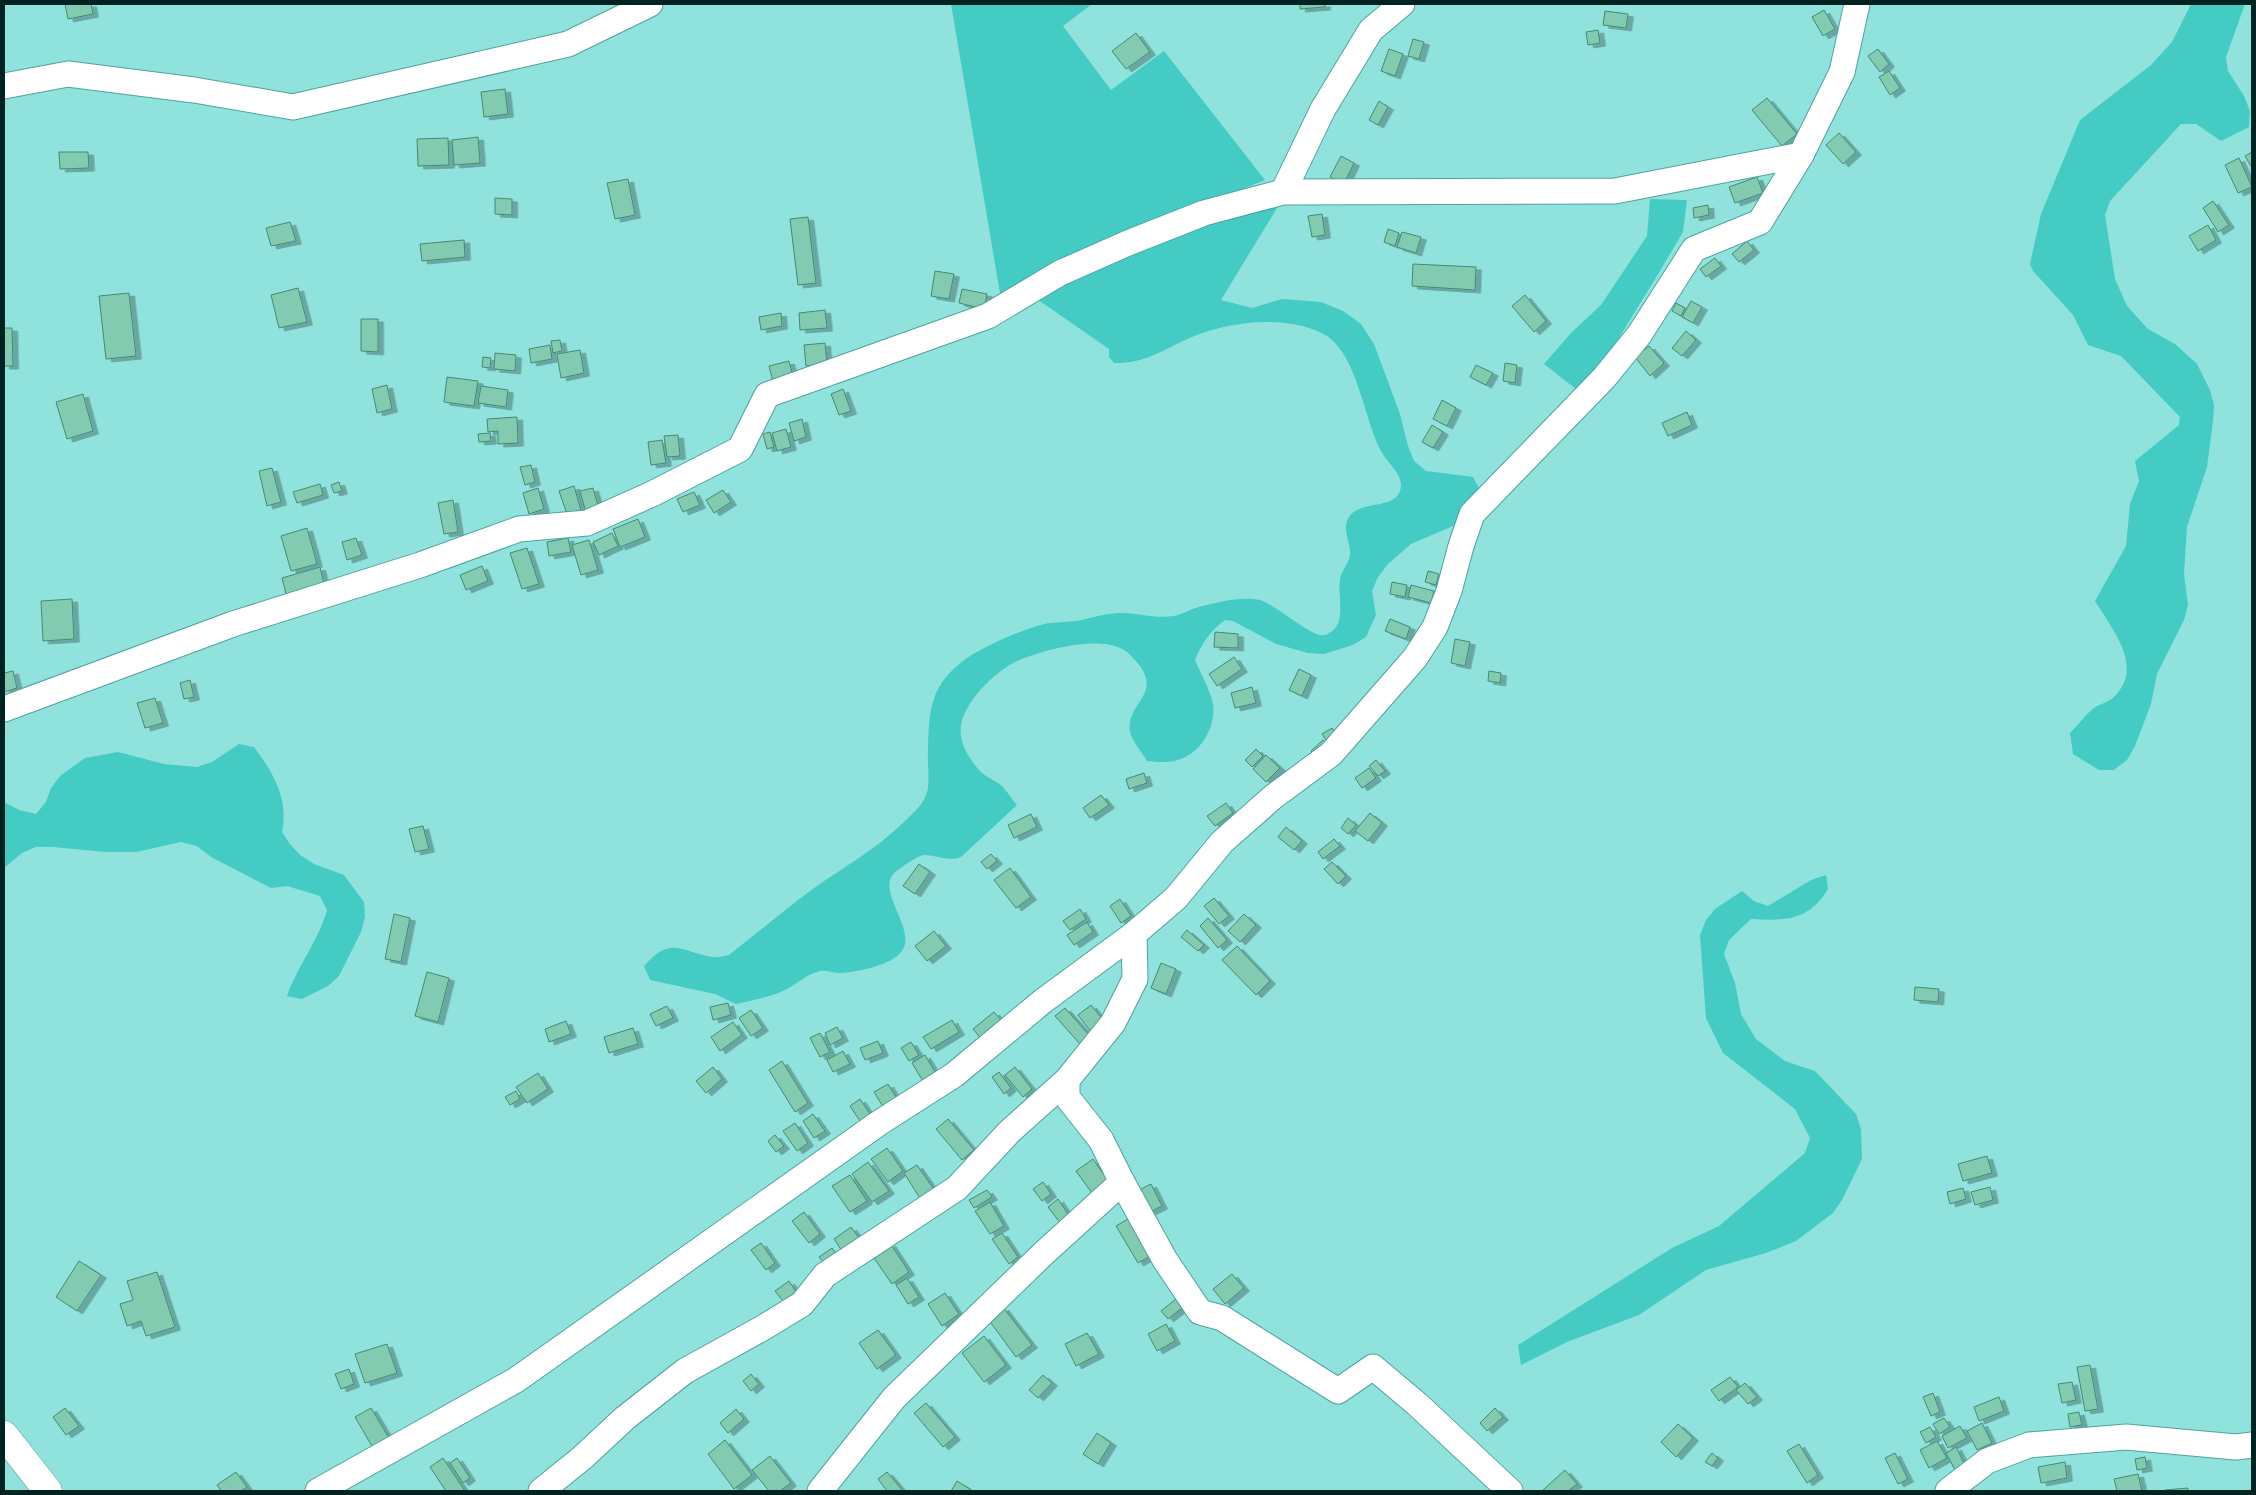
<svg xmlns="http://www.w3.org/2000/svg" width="2256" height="1495" font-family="Cabin,sans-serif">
<defs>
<filter id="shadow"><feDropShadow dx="5.5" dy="3" stdDeviation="0" flood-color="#0004"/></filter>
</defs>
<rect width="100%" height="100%" fill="#90e3dd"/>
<g fill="#43cbc4">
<polygon points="951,4 1092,4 1063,26 1111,90 1164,51 1265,180 1130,235 1001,299"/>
<path d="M2191,4H2245L2226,57L2228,71L2244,96L2250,111L2249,127L2221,141L2196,124H2181L2110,201L2105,215L2115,279L2127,306L2148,329L2175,344L2197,364L2210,390L2214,405L2213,421L2207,467L2187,527L2184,574L2188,605L2184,620L2157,674L2151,704L2135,746L2127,760L2114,770H2099L2073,754L2070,733C2078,725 2085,715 2094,708C2100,704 2109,702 2114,697C2145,667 2112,629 2095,601L2126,546L2130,504L2139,481L2135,461L2179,425L2180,417L2121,356L2088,345L2073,315L2033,271L2030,264L2041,214L2080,120L2151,65L2172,42Z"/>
<polygon points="1650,199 1687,200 1683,232 1660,271 1606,359 1576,389 1544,364 1571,333 1601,305 1647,236"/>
<path d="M1280,203L1221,300L1252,308L1282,299L1321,302L1343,311L1361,324L1374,344L1400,414L1408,446L1414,461L1426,471L1473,477L1480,490L1465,516L1453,526L1411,544L1388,564L1378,577L1372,591L1376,615L1366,637L1353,645L1324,654L1308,653L1276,644L1233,621L1225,620C1210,631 1202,643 1195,660C1200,672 1211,692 1213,704C1216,727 1201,753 1178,760C1169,763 1157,762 1147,761C1142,752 1132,741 1130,732C1125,702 1166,694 1135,660C1131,656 1126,650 1120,648C1096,636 1042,650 1017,661C994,672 956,708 961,736C962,748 973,764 981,772C987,778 997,781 1003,787C1008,793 1012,799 1017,805L961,857C948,862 937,855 924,855C916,856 904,866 898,870C871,887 918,929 902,951C891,966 856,972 839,973C832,973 826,970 820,971C807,974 798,983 787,989C772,997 752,1000 736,1004L715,994L650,980L644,966C672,934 682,953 713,957C718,958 724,956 729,955C756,934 782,912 810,891C843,867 874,851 904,822C912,814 922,806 926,795C930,786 928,771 928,761C929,711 927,684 973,654C990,644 1030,626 1050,623C1059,622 1068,622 1077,621C1090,618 1104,614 1118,613C1136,612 1155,619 1173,616C1182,615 1190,609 1199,607C1217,602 1242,596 1260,600C1277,605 1313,639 1325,635C1349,626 1337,598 1340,580C1341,571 1349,563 1350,555C1351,544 1343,531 1347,521C1355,497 1399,513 1401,486C1402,474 1386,461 1381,451C1364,419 1357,353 1325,335C1286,313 1223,322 1185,340C1160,352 1142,364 1114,363L1109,357V349L1034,297L1131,247Z"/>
<path d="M239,744L254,747C273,772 289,799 282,832L290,844L300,855L314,864L344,875L364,902L365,917L361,932L339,976L328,986L302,999L287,996C298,965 318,942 327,910L320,896L287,886L271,888L211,857L197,846L181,842L136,852H105L53,847H36L22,853L4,868V802L19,810L36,814L46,802L51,788L60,776L85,758L118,752L164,764L197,767L212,762Z"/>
<path d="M1826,875L1828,889C1809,921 1784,921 1751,919L1729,940L1724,954L1735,983L1741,1014L1756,1039L1785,1061L1815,1071L1856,1114L1861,1129L1862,1159L1842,1200L1833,1213L1796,1241L1766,1253L1706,1270L1639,1315L1567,1342L1521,1365L1518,1345L1672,1248L1719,1226L1805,1153L1810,1138L1795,1109L1723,1053L1706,1018L1700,935L1706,920L1715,909L1742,891L1754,901L1768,906L1811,880Z"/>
</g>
<g fill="#82cab0" stroke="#428a72" filter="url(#shadow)">
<polygon points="65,4 91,4 93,14 68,19"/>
<polygon points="1300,4 1325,4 1325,7 1300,9"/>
<polygon points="1824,10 1835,29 1823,36 1812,17"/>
<polygon points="1605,11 1628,14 1626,28 1603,25"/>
<polygon points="1598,30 1600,43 1588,45 1586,32"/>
<polygon points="1136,33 1150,52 1126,69 1112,51"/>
<polygon points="1413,39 1424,42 1419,59 1408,56"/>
<polygon points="1389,49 1403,54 1395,76 1381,71"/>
<polygon points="1878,49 1889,64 1880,72 1868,56"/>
<polygon points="1889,71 1900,88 1890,95 1879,77"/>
<polygon points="505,89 508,114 484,117 481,92"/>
<polygon points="1767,98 1797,134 1782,146 1752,110"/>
<polygon points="1379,101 1388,107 1378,125 1369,120"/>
<polygon points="1839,133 1856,152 1843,164 1826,145"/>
<polygon points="478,137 480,163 454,165 452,140"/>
<polygon points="448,138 449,165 418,166 417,139"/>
<polygon points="59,152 88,152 89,168 60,169"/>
<polygon points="2252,152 2252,168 2245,156"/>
<polygon points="1341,156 1354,163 1344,184 1330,177"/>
<polygon points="2239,158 2252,187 2238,193 2225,165"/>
<polygon points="1757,177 1763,193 1735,203 1729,187"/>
<polygon points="628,179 635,215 615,219 607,183"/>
<polygon points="495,198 512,199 512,215 495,214"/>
<polygon points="2213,201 2229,225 2218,232 2203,208"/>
<polygon points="1708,205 1709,215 1694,218 1693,208"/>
<polygon points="1322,214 1325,235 1312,237 1308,216"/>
<polygon points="808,217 816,283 798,285 790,219"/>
<polygon points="290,222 296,241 271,246 266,228"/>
<polygon points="2208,225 2216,240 2198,251 2189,236"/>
<polygon points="1388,229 1399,233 1395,246 1384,242"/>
<polygon points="1402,232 1421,237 1416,253 1397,247"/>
<polygon points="464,240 465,257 422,261 420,244"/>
<polygon points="1747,241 1754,250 1739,262 1732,254"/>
<polygon points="1715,258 1721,266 1706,277 1700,269"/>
<polygon points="1413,264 1476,267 1475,290 1412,286"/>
<polygon points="935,271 954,274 949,299 931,296"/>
<polygon points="298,288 307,322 279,328 271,295"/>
<polygon points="962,289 987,294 984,309 959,303"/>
<polygon points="129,293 136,356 106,359 99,296"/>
<polygon points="1525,295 1546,321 1534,332 1512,306"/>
<polygon points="1691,301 1702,307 1693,323 1682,317"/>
<polygon points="1676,303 1685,308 1681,316 1672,311"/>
<polygon points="825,310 827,328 800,330 799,313"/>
<polygon points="781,313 782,326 761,330 759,317"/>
<polygon points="361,319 378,319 378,352 361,351"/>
<polygon points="4,328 12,328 13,366 4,366"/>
<polygon points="1686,331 1696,340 1682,356 1672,348"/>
<polygon points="560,340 562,351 553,353 551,341"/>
<polygon points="825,343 827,364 806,366 804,345"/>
<polygon points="550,345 552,359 531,363 529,349"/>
<polygon points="1649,346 1664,363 1650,376 1635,357"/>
<polygon points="580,350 584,373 561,378 557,354"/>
<polygon points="495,353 516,355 515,371 494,369"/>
<polygon points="483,357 491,358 490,368 482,367"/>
<polygon points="789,361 793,377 773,382 769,366"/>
<polygon points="1505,363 1517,365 1515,383 1503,381"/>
<polygon points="1476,365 1493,373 1486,385 1470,377"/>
<polygon points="447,377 478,381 474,406 444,402"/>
<polygon points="387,385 392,409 377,413 372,389"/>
<polygon points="481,386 508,390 506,407 478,403"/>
<polygon points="843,389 851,411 839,415 831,394"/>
<polygon points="83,394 93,431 67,439 56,402"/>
<polygon points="1442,400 1456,408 1447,426 1433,419"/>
<polygon points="1687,412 1692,425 1668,436 1662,423"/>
<polygon points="517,417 518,443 498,444 498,431 488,432 487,419"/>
<polygon points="802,419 806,437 794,441 789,423"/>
<polygon points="1432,425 1443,432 1433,448 1422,442"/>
<polygon points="786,429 791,447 777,451 772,433"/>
<polygon points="770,432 774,447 767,449 763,434"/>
<polygon points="490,433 491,441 479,442 478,434"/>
<polygon points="678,435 680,456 667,457 664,436"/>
<polygon points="662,440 666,463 651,465 648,442"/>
<polygon points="531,465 535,482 525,485 520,467"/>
<polygon points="272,468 281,502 267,506 259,471"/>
<polygon points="339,482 342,491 334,493 331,485"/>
<polygon points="320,484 323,495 297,503 293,492"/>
<polygon points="574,486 581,510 567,514 559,491"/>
<polygon points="538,488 544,509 529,514 523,493"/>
<polygon points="593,488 599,509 586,513 580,491"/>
<polygon points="723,490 731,502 714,513 706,500"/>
<polygon points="694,492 700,505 683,512 677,499"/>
<polygon points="453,500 458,532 444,534 438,503"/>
<polygon points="638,519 645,537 620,547 613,529"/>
<polygon points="307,528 317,564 291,571 281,536"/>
<polygon points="612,533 618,546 599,555 593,542"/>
<polygon points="356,538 362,555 347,560 342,542"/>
<polygon points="568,538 571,552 549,556 547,542"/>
<polygon points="589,540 598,570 581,575 572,545"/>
<polygon points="527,548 539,584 522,589 510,553"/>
<polygon points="482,566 488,581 466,590 460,575"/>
<polygon points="320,567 324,584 286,594 282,578"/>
<polygon points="1428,571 1439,574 1436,585 1425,582"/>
<polygon points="1392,582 1407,585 1405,597 1390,594"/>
<polygon points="1411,585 1434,591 1431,603 1408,597"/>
<polygon points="72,599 74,639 43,641 41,601"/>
<polygon points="1390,619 1410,627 1406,639 1385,631"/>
<polygon points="1215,632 1238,634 1238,648 1214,647"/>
<polygon points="1455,639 1470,642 1465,666 1451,663"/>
<polygon points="1234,657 1242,669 1217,686 1209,674"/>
<polygon points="1299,669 1311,675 1302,696 1289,690"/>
<polygon points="13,671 17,688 4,692 4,673"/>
<polygon points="1489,671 1501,673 1500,683 1488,681"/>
<polygon points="190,680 194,697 184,699 180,683"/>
<polygon points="1252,687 1256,703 1235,708 1231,693"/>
<polygon points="155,698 163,723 145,728 137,703"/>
<polygon points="1332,728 1337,736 1328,743 1322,734"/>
<polygon points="1323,740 1330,747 1317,758 1311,751"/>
<polygon points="1256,749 1263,756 1252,767 1245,760"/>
<polygon points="1266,755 1280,768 1266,782 1253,769"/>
<polygon points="1376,760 1385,771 1378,776 1369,766"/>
<polygon points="1369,768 1376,778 1362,788 1355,778"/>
<polygon points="1144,773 1147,783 1129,789 1126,779"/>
<polygon points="1101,795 1109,805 1090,818 1083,808"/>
<polygon points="1226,803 1233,813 1215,826 1207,816"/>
<polygon points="1370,813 1382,823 1368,841 1355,831"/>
<polygon points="1031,814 1037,827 1014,838 1008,825"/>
<polygon points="1348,818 1356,825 1348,834 1341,828"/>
<polygon points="423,826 429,849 415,852 409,829"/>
<polygon points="1286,827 1302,841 1294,850 1278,837"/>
<polygon points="1334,839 1340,846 1323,859 1318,852"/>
<polygon points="991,854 997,861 987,869 981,862"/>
<polygon points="1332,862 1346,876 1338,884 1324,869"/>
<polygon points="919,864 930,872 915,894 903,886"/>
<polygon points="1010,868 1031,897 1016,908 994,880"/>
<polygon points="1214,898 1229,916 1219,924 1204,906"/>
<polygon points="1120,899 1131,916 1121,923 1110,906"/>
<polygon points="1080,909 1086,919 1070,930 1063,921"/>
<polygon points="394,914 410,918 401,962 385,959"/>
<polygon points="1244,914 1256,925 1240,942 1228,931"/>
<polygon points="1208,918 1227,940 1218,948 1200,926"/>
<polygon points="1087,922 1093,932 1074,945 1067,935"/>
<polygon points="1187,930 1204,945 1198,951 1181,937"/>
<polygon points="934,931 946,946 927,961 915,946"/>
<polygon points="1237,946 1270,981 1256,995 1222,960"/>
<polygon points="1161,963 1176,969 1166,994 1151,988"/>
<polygon points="427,972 449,978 438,1022 415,1016"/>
<polygon points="1915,987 1939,989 1938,1002 1914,1000"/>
<polygon points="728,1003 731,1015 713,1020 710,1007"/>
<polygon points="1091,1005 1104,1021 1091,1032 1078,1015"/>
<polygon points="667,1006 673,1018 656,1026 650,1014"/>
<polygon points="1065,1008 1090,1036 1080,1044 1055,1016"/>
<polygon points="751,1010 763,1028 751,1036 739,1018"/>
<polygon points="994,1012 1004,1023 983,1041 973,1029"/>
<polygon points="952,1020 959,1032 931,1049 923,1037"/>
<polygon points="566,1021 571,1034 549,1042 545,1029"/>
<polygon points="733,1022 742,1035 720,1051 711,1037"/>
<polygon points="837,1027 843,1038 830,1045 825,1033"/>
<polygon points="633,1028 638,1044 609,1053 604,1037"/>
<polygon points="820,1033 830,1052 820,1057 810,1038"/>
<polygon points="878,1041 883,1053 865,1060 860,1048"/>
<polygon points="911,1042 919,1055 909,1061 901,1048"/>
<polygon points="843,1051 850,1064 833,1072 827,1060"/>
<polygon points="925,1055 937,1075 924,1083 912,1063"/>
<polygon points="782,1061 808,1103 795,1112 769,1070"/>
<polygon points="713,1067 722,1079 706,1093 696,1081"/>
<polygon points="1015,1067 1032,1089 1023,1097 1005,1075"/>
<polygon points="999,1072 1011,1088 1004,1094 992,1077"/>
<polygon points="538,1073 548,1089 527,1103 516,1087"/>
<polygon points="888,1084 899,1102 885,1110 874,1092"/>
<polygon points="516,1091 520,1099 510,1105 505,1097"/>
<polygon points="860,1099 870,1114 860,1121 850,1106"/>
<polygon points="813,1114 825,1131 814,1138 803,1121"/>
<polygon points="948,1119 974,1150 962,1160 936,1129"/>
<polygon points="795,1123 808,1143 797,1151 783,1131"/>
<polygon points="775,1135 784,1146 776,1152 768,1141"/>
<polygon points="887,1148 903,1171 888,1182 871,1159"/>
<polygon points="1987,1156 1992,1173 1963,1181 1958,1164"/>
<polygon points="1093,1159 1109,1182 1092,1193 1076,1171"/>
<polygon points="868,1162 889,1191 872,1202 852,1174"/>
<polygon points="917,1165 935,1191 921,1200 904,1173"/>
<polygon points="850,1175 867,1201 850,1212 832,1186"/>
<polygon points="1043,1182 1051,1194 1042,1201 1033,1189"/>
<polygon points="1151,1184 1162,1206 1150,1212 1139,1190"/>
<polygon points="1990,1187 1993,1200 1975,1205 1971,1192"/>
<polygon points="1963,1188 1966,1199 1950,1204 1947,1192"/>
<polygon points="987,1190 992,1197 974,1208 969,1200"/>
<polygon points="1058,1199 1070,1217 1061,1224 1048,1207"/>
<polygon points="990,1202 1004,1226 990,1234 975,1211"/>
<polygon points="804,1212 820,1234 809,1243 792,1221"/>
<polygon points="1131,1217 1154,1254 1138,1263 1116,1226"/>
<polygon points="851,1227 859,1238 842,1251 834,1239"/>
<polygon points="1002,1233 1018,1257 1009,1264 992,1239"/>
<polygon points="761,1243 775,1263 766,1270 751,1250"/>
<polygon points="890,1243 909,1272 892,1284 872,1255"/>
<polygon points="832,1248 837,1255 825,1264 819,1257"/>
<polygon points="79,1261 101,1275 77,1311 56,1297"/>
<polygon points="157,1272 175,1327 146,1336 141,1321 127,1326 120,1304 133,1300 127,1281"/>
<polygon points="1232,1274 1244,1288 1225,1304 1213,1289"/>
<polygon points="907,1278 919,1297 908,1304 896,1285"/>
<polygon points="789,1281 796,1292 783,1301 775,1291"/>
<polygon points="945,1293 959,1314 942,1326 928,1304"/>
<polygon points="1176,1299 1182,1308 1168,1319 1161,1311"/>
<polygon points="1003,1307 1032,1345 1016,1357 988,1319"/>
<polygon points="1166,1324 1175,1341 1157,1351 1148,1334"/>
<polygon points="878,1330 896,1355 877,1369 859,1343"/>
<polygon points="1087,1333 1099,1354 1076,1366 1065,1344"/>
<polygon points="984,1336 1006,1365 984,1382 962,1353"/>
<polygon points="387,1344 397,1373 365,1383 355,1354"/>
<polygon points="2090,1365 2098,1409 2085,1411 2077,1367"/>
<polygon points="349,1369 354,1384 341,1389 335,1374"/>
<polygon points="751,1374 759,1384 751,1391 743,1381"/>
<polygon points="1043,1375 1052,1383 1038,1398 1029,1390"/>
<polygon points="1730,1377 1738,1387 1719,1401 1711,1390"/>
<polygon points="2072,1382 2076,1400 2062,1403 2058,1384"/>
<polygon points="1745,1383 1757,1397 1748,1404 1736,1390"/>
<polygon points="1933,1393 1940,1412 1931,1416 1923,1397"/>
<polygon points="1999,1397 2004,1411 1979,1421 1974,1407"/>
<polygon points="926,1403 955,1437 943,1447 914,1413"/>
<polygon points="65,1408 79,1426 66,1435 53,1417"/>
<polygon points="371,1408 389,1438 373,1448 355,1417"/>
<polygon points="1495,1408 1503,1417 1487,1431 1480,1423"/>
<polygon points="736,1409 744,1419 728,1433 720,1423"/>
<polygon points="2079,1412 2082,1425 2070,1427 2068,1414"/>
<polygon points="1944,1418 1950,1427 1939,1434 1933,1424"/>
<polygon points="1982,1423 1992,1443 1977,1450 1967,1431"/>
<polygon points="1678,1424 1693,1438 1676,1457 1661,1442"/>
<polygon points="1960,1426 1967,1438 1948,1448 1942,1436"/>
<polygon points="1930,1427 1936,1437 1926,1443 1920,1432"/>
<polygon points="1097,1433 1111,1443 1098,1464 1083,1454"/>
<polygon points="725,1440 752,1475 734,1489 708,1454"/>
<polygon points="1937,1441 1947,1458 1929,1468 1920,1450"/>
<polygon points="1799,1444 1818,1475 1807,1483 1787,1451"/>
<polygon points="1956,1447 1965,1465 1955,1470 1946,1453"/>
<polygon points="1712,1453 1718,1458 1712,1466 1705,1462"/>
<polygon points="1895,1453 1908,1479 1898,1484 1885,1458"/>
<polygon points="770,1456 791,1483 780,1491 769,1491 752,1470"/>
<polygon points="2145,1457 2147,1468 2137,1470 2135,1459"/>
<polygon points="443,1458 465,1491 446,1491 430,1467"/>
<polygon points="457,1458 470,1478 463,1483 450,1463"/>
<polygon points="2065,1462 2067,1478 2041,1483 2038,1467"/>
<polygon points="1565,1470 1577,1484 1568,1491 1544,1491 1543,1490"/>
<polygon points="236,1472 247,1487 241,1491 221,1491 217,1485"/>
<polygon points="887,1472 903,1491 887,1491 878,1479"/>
<polygon points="2138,1474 2142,1491 2117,1491 2114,1479"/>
<polygon points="957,1481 970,1489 969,1491 951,1491"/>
<polygon points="2188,1488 2188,1491 2166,1491 2165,1490"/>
</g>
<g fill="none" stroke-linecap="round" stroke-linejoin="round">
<g stroke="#4fa29d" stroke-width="27">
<g id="minor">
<polyline points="4,86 68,74 194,90 293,107 568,44 650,4"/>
<polyline points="1283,192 1323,109 1371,30 1402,4"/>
<polyline points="4,709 233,624 420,565 519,529 587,523 652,494 740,449 767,395 988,316 1060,273 1128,243 1204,213 1283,192 1615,191 1801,155"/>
<polyline points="1122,1182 1165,1260 1200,1312 1222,1318 1338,1391 1373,1367 1417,1404 1510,1491"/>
<polyline points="318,1491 516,1380 879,1123 954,1075 1043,1001 1134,934 1176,898 1222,842 1273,797 1331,754 1415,658 1435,627 1449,591 1461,546 1472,514 1604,378 1639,335 1694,249 1760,222 1801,155 1842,72 1857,4"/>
<polyline points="541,1491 582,1458 625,1418 685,1371 761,1329 802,1304 825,1275 957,1188 1009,1132 1067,1080"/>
<polyline points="820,1491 894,1398 1044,1253 1122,1182 1101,1140 1067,1097 1067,1080 1113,1023 1135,979 1134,934"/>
<polyline points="1948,1491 1987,1461 2029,1445 2126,1437 2236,1447 2252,1445"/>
</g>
</g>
<g stroke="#4fa29d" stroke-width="29">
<polyline id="major" points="4,1435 48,1491"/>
</g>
<use href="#minor" stroke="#fff" stroke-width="25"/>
<use href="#major" stroke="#fff" stroke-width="28"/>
</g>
<rect width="2256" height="1495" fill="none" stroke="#002220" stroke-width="10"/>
</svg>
